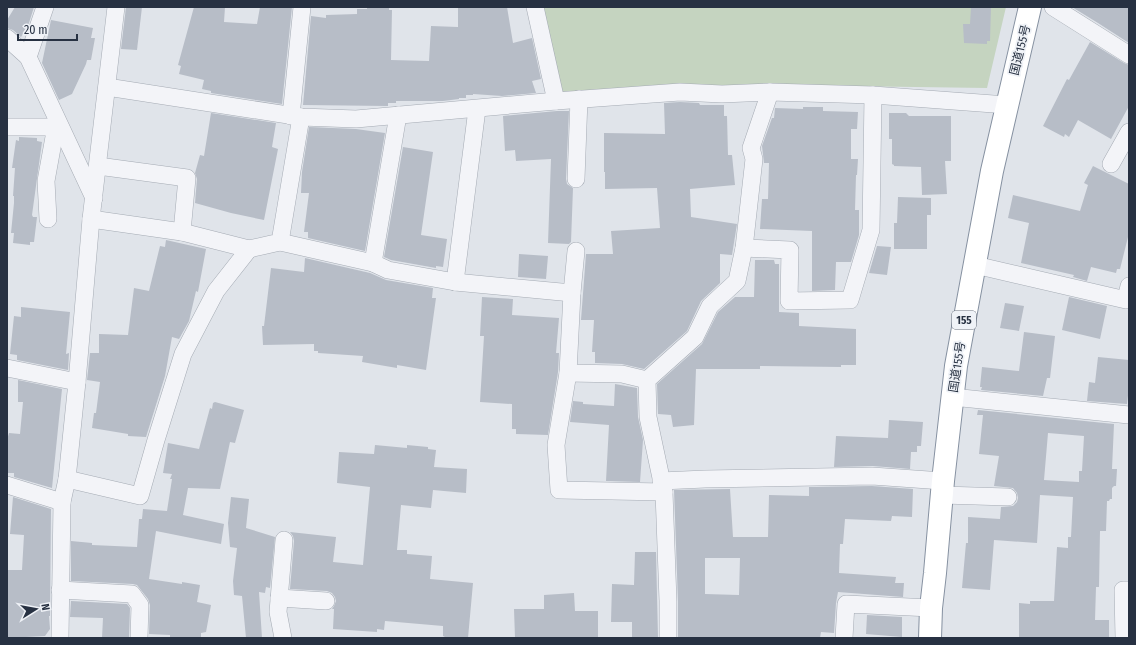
<svg xmlns="http://www.w3.org/2000/svg" width="1136" height="645" font-family="'Fira Sans Condensed','Noto Sans JP',sans-serif">
<rect width="100%" height="100%" fill="#e0e4ea"/>
<polygon fill="#c5d4c0" points="539,7 1006,7 987,88 772,85 563,93 557,89"/>
<g fill="#b7bdc7" fill-rule="evenodd">
<polygon points="15,7 34,7 28,26 21,37 13,30 7,28 7,20"/>
<polygon points="126,7 142,7 137,50 121,49"/>
<polygon points="194,7 225,7 224,22 257,24 260,7 292,7 282,104 211,93 211,91 202,89 204,80 179,74 181,66 178,65"/>
<polygon points="367,7 389,7 389,10 392,10 391,60 429,61 431,26 458,27 458,7 507,7 513,43 532,38 541,79 532,81 536,93 502,96 473,94 473,95 466,95 466,98 459,98 459,99 443,101 396,101 396,103 388,103 388,106 303,105 311,16 326,18 326,15 357,14 357,9 367,9"/>
<polygon points="971,7 991,7 990,41 987,41 987,44 964,43 963,24 970,24"/>
<polygon points="1072,7 1129,7 1129,43 1098,23"/>
<polygon points="51,20 93,28 91,38 95,38 91,60 87,60 86,64 72,94 59,100 42,63"/>
<polygon points="1090,42 1124,63 1129,65 1129,106 1111,139 1078,120 1069,137 1065,134 1064,137 1043,126 1067,79 1069,80"/>
<polygon points="680,102 699,103 700,105 724,105 724,116 727,116 728,155 732,155 735,185 690,189 691,217 737,224 732,255 720,254 720,283 701,301 687,331 644,369 622,364 595,363 595,352 592,352 594,320 581,320 586,254 613,254 611,231 660,228 657,188 605,189 605,172 604,172 604,133 665,134 664,103"/>
<polygon points="803,107 823,107 823,111 858,112 857,129 851,129 851,159 858,159 857,175 856,175 855,210 859,210 859,235 851,262 836,262 835,290 812,291 812,231 760,229 762,199 768,199 769,163 764,163 762,146 772,118 774,118 775,108 803,109"/>
<polygon points="557,111 569,111 566,179 567,184 573,188 571,242 569,244 548,243 551,159 516,161 515,150 505,151 503,116"/>
<polygon points="211,113 276,123 272,147 278,149 264,220 231,213 195,203 197,179 195,173 200,155 204,156"/>
<polygon points="889,113 906,113 909,116 951,116 951,161 945,161 947,194 922,195 921,167 894,166 894,165 892,164 892,139 889,139"/>
<polygon points="309,127 356,129 385,133 365,251 308,238 308,232 304,232 309,193 301,193 302,172"/>
<polygon points="19,137 37,138 37,141 42,142 32,215 33,217 37,217 34,242 30,242 30,245 13,243 14,233 11,233 14,203 14,196 13,196 15,168 12,168 16,140 19,141"/>
<polygon points="403,147 433,152 421,235 447,239 443,267 436,266 436,268 391,260 384,257"/>
<polygon points="1093,166 1129,184 1129,233 1120,269 1117,269 1116,273 1091,267 1087,281 1073,277 1074,275 1021,263 1029,223 1008,218 1013,195 1080,211 1088,185 1084,183"/>
<polygon points="898,197 931,198 931,215 927,215 927,249 894,249 894,223 897,223"/>
<polygon points="166,240 206,249 198,292 196,291 189,321 179,339 172,337 165,376 146,437 128,436 128,434 92,428 94,413 96,413 100,382 87,380 90,353 99,353 99,334 128,335 134,288 149,291 160,246 165,247"/>
<polygon points="877,246 891,247 887,275 869,273"/>
<polygon points="519,254 548,256 546,279 518,277"/>
<polygon points="305,258 370,273 386,280 433,288 432,298 436,298 426,370 397,365 397,368 362,362 363,356 318,353 318,351 314,351 314,344 263,345 262,326 264,326 271,268 304,272"/>
<polygon points="755,260 774,260 775,264 779,264 779,312 799,313 799,326 856,329 856,365 841,365 841,367 760,366 760,369 696,369 694,425 673,427 671,415 658,414 657,384 702,344 718,312 735,297 754,297"/>
<polygon points="482,297 513,299 512,315 559,318 556,353 559,353 558,372 548,435 516,434 516,429 512,429 512,404 480,402 484,336 480,336"/>
<polygon points="1069,297 1107,306 1100,339 1062,330"/>
<polygon points="1005,303 1024,306 1019,331 1000,328"/>
<polygon points="21,307 70,312 66,354 69,353 68,370 17,360 17,355 10,354 14,316 21,317"/>
<polygon points="1024,332 1055,336 1050,378 1047,378 1043,396 981,390 982,387 980,387 982,367 1019,371"/>
<polygon points="1098,357 1129,360 1129,387 1127,404 1087,401 1089,382 1095,383"/>
<polygon points="18,380 62,389 52,488 14,477 14,473 7,473 7,440 9,433 20,434 23,402 18,402"/>
<polygon points="615,384 637,388 638,417 643,440 640,482 606,481 609,425 570,422 573,401 583,402 583,404 614,406"/>
<polygon points="215,402 244,410 235,443 230,442 220,489 188,488 183,515 224,524 221,544 156,531 149,579 182,584 182,582 200,585 197,602 211,605 206,632 201,633 201,638 170,638 170,635 149,634 150,605 148,599 137,585 133,584 71,581 71,541 92,543 92,545 137,547 139,519 142,519 143,509 167,511 172,479 170,479 172,474 163,473 168,443 199,449 210,408 212,409 213,403"/>
<path d="M978,410L1114,424L1112,469H1117L1116,486H1114L1112,488V499H1110L1109,501H1107L1106,531H1100L1099,587H1096L1095,620H1109V638H1019V603L1030,604V601H1054L1057,547L1068,548V537H1071L1073,497L1040,495L1037,543L994,540L990,590L962,588L966,543H968V517L1000,519L1001,507L1013,506L1017,502L1018,498L1017,493L1013,488L994,486L999,456L979,454L983,415H977ZM1048,433L1084,436L1082,471H1079V482L1044,480Z"/>
<polygon points="889,420 923,422 921,446 917,446 917,452 911,452 910,469 873,466 834,467 836,436 888,438"/>
<polygon points="375,445 407,448 407,445 428,447 428,449 436,450 434,467 467,469 466,493 433,490 431,508 401,505 397,550 407,550 407,554 432,556 430,579 473,583 468,638 445,638 445,637 443,636 443,626 385,621 384,630 377,629 377,632 333,629 334,609 332,609 334,606 336,601 335,597 332,593 327,591 290,589 294,541 293,536 290,532 336,537 333,562 363,565 370,487 337,483 339,452 374,454"/>
<path d="M872,486L913,489L912,517L892,516L891,521L845,519L843,544H840L839,573L896,577L895,583H904L903,597L838,592L836,603L834,633L821,632L820,638H678V601L674,490L730,489L733,537H768L769,495L809,496V487ZM705,558H740L739,595L705,594Z"/>
<polygon points="13,497 51,509 50,616 49,616 50,629 45,636 7,638 7,570 22,570 24,535 10,534"/>
<polygon points="231,497 249,499 246,528 275,537 270,588 266,587 265,593 259,592 262,638 246,638 242,596 234,595 233,581 237,548 230,547 228,523"/>
<polygon points="635,552 656,552 658,638 632,638 632,622 611,622 612,584 634,585"/>
<polygon points="574,593 575,611 598,611 598,638 515,638 514,609 544,609 544,595"/>
<polygon points="71,601 127,604 130,608 129,638 102,638 103,618 70,617"/>
<polygon points="867,615 902,617 902,637 866,634"/>
</g>
<g fill="none" stroke-linecap="round" stroke-linejoin="round">
<g stroke="#a5abb4" stroke-width="18">
<g id="minor">
<polyline points="535,7 556,101"/>
<polyline points="1053,7 1129,55"/>
<polyline points="7,38 28,57 94,198"/>
<polyline points="28,57 45,7"/>
<polyline points="107,87 301,117 356,119 556,101 680,92 722,94 770,92 873,95 1007,105"/>
<polyline points="291,116 302,7"/>
<polyline points="7,127 60,127"/>
<polyline points="1111,164 1129,132"/>
<polyline points="98,166 187,178 182,232"/>
<polyline points="576,179 579,99"/>
<polyline points="48,219 46,181 56,126"/>
<polyline points="91,219 182,232 249,249 280,242 301,117"/>
<polyline points="280,242 373,263 388,270 455,282 572,293 568,373 556,445 559,490 664,492"/>
<polyline points="744,248 790,250 789,301 850,300 871,230 873,95"/>
<polyline points="373,263 398,115"/>
<polyline points="975,265 1126,300 1129,286"/>
<polyline points="455,282 477,109"/>
<polyline points="572,293 576,251"/>
<polyline points="7,368 77,382"/>
<polyline points="568,373 622,374 647,380"/>
<polyline points="952,397 1129,415"/>
<polyline points="67,479 140,496 156,440 183,354 216,291 249,249"/>
<polyline points="661,481 705,479 872,476 943,481"/>
<polyline points="7,485 62,502"/>
<polyline points="942,495 1008,497"/>
<polyline points="60,590 132,594 140,605 139,638"/>
<polyline points="279,598 326,601"/>
<polyline points="60,638 62,502 67,479 77,382 91,219 116,7"/>
<polyline points="283,638 278,612 284,540"/>
<polyline points="668,638 668,601 664,492 648,417 647,380 695,337 710,306 737,281 744,248 754,159 751,148 770,92"/>
<polyline points="844,638 846,604 931,608"/>
<polyline points="1124,638 1123,590 1129,590"/>
</g>
</g>
<g stroke="#8691a1" stroke-width="24">
<polyline id="trunk" points="930,638 931,608 935,573 943,481 956,366 992,171 1030,7"/>
</g>
<use href="#minor" stroke="#f3f4f8" stroke-width="17"/>
<use href="#trunk" stroke="#fff" stroke-width="22"/>
</g>
<g text-anchor="middle" stroke-width="3.5" stroke-linejoin="round" paint-order="stroke">
<rect fill="#eff2f7" stroke="#636b78" stroke-width="1" x="952" y="311" width="24" height="18" rx="3"/>
<g font-size="11" font-weight="bold" fill="#273142">
<text x="964" y="324">155</text>
</g>
<g font-size="12" fill="#273142" stroke="#eff2f7">
<text transform="translate(1020 50) rotate(-76)" y="4">国道155号</text>
<text transform="translate(957 367) rotate(-81)" y="4">国道155号</text>
</g>
</g>
<rect width="1136" height="645" fill="none" stroke="#273142" stroke-width="16"/>
<g transform="translate(36 609) rotate(79)" stroke="#eff2f7" stroke-width="3" paint-order="stroke">
<path d="M0-3L7 15L0 10L-7 15Z" fill="#273142"/>
<text y="-6" font-size="11" font-weight="bold" text-anchor="middle" fill="#273142">N</text>
</g>
<path d="M18 34v6h59v-6" fill="none" stroke="#273142" stroke-width="2"/>
<text x="24" y="34" font-size="12" fill="#273142" stroke="#eff2f7" stroke-width="3" paint-order="stroke">20 m</text>
</svg>
